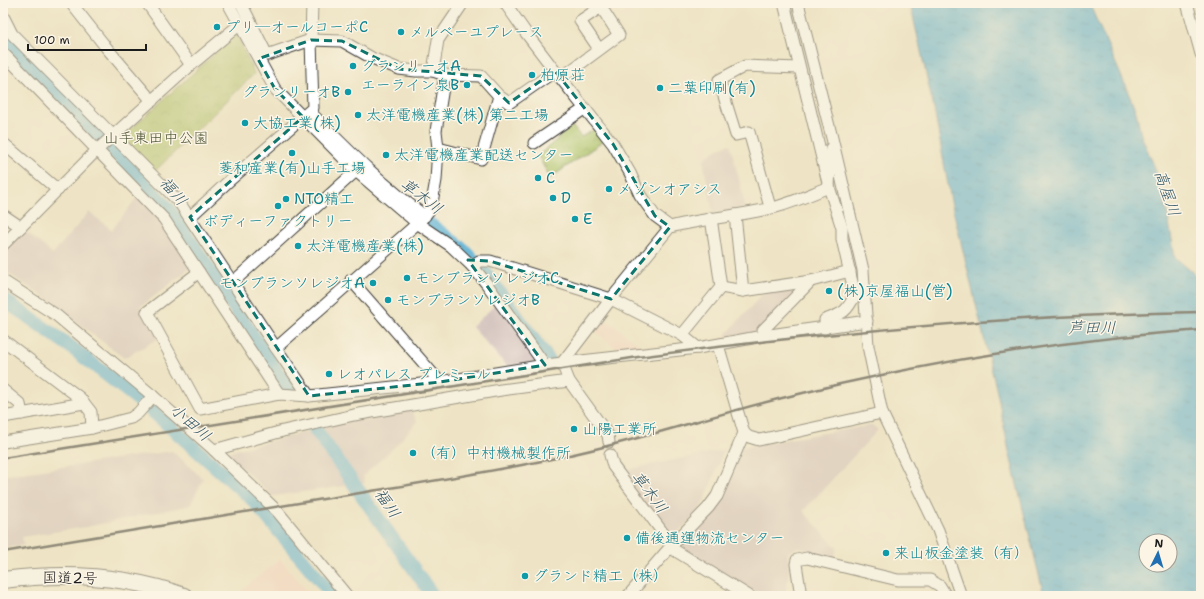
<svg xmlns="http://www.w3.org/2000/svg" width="1204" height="599" font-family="'Shantell Sans','Klee One',sans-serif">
<defs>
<pattern id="park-crowns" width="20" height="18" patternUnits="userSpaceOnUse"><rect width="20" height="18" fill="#abc166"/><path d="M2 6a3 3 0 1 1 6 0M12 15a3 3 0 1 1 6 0" fill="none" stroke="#93a558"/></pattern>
<pattern id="water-ripples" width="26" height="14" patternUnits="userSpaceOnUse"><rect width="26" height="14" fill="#58b0d5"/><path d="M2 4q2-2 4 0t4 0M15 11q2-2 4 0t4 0" fill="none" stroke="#488eac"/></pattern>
</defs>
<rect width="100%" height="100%" fill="#fcf5e5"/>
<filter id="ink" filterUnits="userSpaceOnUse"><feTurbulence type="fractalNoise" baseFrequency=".025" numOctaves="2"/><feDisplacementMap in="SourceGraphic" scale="8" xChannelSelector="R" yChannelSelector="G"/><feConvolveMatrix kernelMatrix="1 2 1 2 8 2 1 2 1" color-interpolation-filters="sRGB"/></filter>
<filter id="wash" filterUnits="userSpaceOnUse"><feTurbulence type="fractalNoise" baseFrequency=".012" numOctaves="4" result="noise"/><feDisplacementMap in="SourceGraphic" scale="16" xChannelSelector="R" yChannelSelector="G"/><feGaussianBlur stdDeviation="0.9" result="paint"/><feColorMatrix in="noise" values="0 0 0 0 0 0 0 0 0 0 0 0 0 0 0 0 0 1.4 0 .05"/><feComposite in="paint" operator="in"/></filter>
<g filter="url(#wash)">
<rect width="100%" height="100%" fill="#eee4c5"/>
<g fill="#f5d3c1">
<polygon points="602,317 643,348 619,350 593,329"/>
<polygon points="280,559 311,596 235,596"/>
</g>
<g fill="#d1c0bc">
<polygon points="730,144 746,208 713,213 703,159 720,148"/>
<polygon points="139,195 162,221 192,267 140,307 159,338 124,358 44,297 3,270 3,250 22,229 53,254 89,212 112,230"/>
<polygon points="804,284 759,333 725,336 768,288"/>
<polygon points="497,303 537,358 535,364 508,367 472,327"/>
<polygon points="410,408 417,422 394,447 363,476 365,483 273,496 225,453 339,423"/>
<polygon points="872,425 878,430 803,511 837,548 833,561 798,547 788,553 789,573 785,596 761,596 677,548 706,517 737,448"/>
<polygon points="724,450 705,499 698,512 668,542 615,472"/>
<polygon points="172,451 203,479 190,505 86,527 22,537 24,545 3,548 3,476"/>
</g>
<g fill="url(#park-crowns)" stroke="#646e41">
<polygon points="237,34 254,74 155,171 125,141 125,134"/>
<polygon points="572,126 581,137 595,129 605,140 550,178 538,156"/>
</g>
<path fill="url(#water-ripples)" stroke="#3a6678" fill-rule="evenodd" d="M910,3H1089L1120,73L1136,112L1141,135L1155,168L1167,212L1175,257L1201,280V596H1044L1009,451L997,392L951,201L934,109ZM1146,541H1170V565H1146Z"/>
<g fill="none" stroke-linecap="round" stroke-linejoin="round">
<g stroke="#58b0d5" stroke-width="14">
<polyline points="3,37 169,209 289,390"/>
<polyline points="412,211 463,249 484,271 548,359"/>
<polyline points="3,299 67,344 150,409 252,499 333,596"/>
<polyline points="315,429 433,596"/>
</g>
</g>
</g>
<g filter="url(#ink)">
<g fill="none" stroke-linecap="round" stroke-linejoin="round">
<g stroke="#3c3a35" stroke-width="13">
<g id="minor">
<polyline points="71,3 105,46 152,101"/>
<polyline points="147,3 191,65"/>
<polyline points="228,3 275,89 356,171 417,223 451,246 472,266 486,283 545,365"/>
<polyline points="241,3 267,55 311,40 342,41 372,58 399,69 416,71 433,71 445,75 481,76 499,96 509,103 555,71"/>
<path d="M505,3L526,33L555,71L613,144L630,173L640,195L655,216L670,227C705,218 741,216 776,207C794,202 811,194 829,187L831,148"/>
<path d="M784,3L829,187L842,228V239L855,295C846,313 843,313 825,320V328"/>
<polyline points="798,3 832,138 863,270 868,346 882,413 938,530 961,596"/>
<polyline points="1187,3 1201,54"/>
<polyline points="3,16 12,34 179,202 276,348 309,396"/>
<polyline points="3,53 164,219 279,394"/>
<polyline points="433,71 438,40 463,3"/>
<polyline points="561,78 619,35 601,7 580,21 599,49"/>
<path d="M310,112C346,148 383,186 425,216"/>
<polyline points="3,143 58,190"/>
<polyline points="534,143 584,109"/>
<polyline points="438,148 481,159 499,96"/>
<polyline points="770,207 749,132 736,135 719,80 745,66 799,68"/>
<polyline points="3,215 21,227"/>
<polyline points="735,215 743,291"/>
<polyline points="190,217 231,179 313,108 311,40 312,3"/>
<polyline points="3,245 97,150 191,65 239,25"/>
<polyline points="472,266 479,261 490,261 611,299 682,335 698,348"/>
<polyline points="199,272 147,312 200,409 279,394 309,396 440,382 545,365 698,348 763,336 867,321"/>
<polyline points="351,280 440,382"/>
<polyline points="3,281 56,315 153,396 214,450 278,512 347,596"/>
<polyline points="233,282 356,171"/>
<polyline points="721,287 743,291 811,281 850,271"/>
<polyline points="682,335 721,287 711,218"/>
<polyline points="763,336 763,330 811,281"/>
<polyline points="3,340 80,398 91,412 92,428"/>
<polyline points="718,345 744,433 749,437 759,440 882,413"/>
<polyline points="276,348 420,221 431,208 436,180 438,148 436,131 445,75"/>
<polyline points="569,381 608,435 609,442"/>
<polyline points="3,390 20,404 22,414"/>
<polyline points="3,417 84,403"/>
<polyline points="3,442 92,428 131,418 138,413 153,396"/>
<polyline points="214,450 283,431 354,415 501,390 569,381 562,363 611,299 670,227"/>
<polyline points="610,455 613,466 672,545 628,596"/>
<polyline points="672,545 708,508 717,496 744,433"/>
<polyline points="671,548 749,596"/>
<polyline points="801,596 796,564 797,560 807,558 898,580 930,580 940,586 946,596"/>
</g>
</g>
<g stroke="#3c3a35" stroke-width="18">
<path id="highway" d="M3,580C64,572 126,575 184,596"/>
</g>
<use href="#minor" stroke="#fff" stroke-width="11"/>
<use href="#highway" stroke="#fff" stroke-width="16"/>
<g stroke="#1c1c1c" stroke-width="2.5">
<path d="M3,458L638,357C825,332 1013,315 1201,312"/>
<path d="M3,552C124,532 245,512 366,492C432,481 499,471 565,456C637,441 707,417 778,399C916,364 1059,340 1201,330"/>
</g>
</g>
</g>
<path d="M0 0H1204V599H0ZM311,40L342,41L399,69L481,76L509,103L555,71L613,144L655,216L670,227L611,299L490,261L468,260L545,365L440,382L309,396L190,217L303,117L275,89L258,59Z" fill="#eee4c5" fill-opacity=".55" fill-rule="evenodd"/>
<path fill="none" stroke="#0f766e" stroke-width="3" stroke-dasharray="8 5" stroke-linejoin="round" d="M311,40L342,41L399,69L481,76L509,103L555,71L613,144L655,216L670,227L611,299L490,261L468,260L545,365L440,382L309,396L190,217L303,117L275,89L258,59Z"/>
<g fill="#0f9aa8" stroke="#fcf5e5" stroke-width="1.5">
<circle cx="217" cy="27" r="4"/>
<circle cx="401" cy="32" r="4"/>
<circle cx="353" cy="66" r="4"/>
<circle cx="532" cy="75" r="4"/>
<circle cx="467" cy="85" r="4"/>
<circle cx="660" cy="88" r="4"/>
<circle cx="348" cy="92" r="4"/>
<circle cx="358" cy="115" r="4"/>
<circle cx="245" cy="123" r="4"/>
<circle cx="292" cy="153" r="4"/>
<circle cx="386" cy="155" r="4"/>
<circle cx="538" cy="178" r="4"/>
<circle cx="609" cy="189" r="4"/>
<circle cx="553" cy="198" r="4"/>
<circle cx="286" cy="199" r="4"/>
<circle cx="278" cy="206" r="4"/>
<circle cx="575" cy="219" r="4"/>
<circle cx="298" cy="246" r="4"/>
<circle cx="407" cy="278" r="4"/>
<circle cx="373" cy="283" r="4"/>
<circle cx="829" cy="291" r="4"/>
<circle cx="388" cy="300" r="4"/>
<circle cx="329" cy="374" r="4"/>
<circle cx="574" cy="429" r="4"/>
<circle cx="413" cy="453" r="4"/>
<circle cx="627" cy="538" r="4"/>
<circle cx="886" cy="553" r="4"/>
<circle cx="525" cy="576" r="4"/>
</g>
<g text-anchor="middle" stroke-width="3" stroke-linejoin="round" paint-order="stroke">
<g font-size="15" fill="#0d838f" stroke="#fcf5e5" text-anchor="start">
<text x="225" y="32">プリ―オールコーポC</text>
<text x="409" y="37">メルベーユプレース</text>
<text x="361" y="71">グランリーオA</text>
<text x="540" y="80">柏原荘</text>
<text x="459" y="90" text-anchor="end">エーライン泉B</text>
<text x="668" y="93">二葉印刷(有)</text>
<text x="340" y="97" text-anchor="end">グランリーオB</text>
<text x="366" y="120">太洋電機産業(株) 第二工場</text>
<text x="253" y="128">大協工業(株)</text>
<text x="394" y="160">太洋電機産業配送センター</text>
<text x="292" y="173" text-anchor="middle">菱和産業(有)山手工場</text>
<text x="546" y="183">C</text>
<text x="617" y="194">メゾンオアシス</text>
<text x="561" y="203">D</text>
<text x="294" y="204">NTO精工</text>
<text x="583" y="224">E</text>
<text x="278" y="226" text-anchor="middle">ボディーファクトリー</text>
<text x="306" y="251">太洋電機産業(株)</text>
<text x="415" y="283">モンブランソレジオC</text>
<text x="365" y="288" text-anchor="end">モンブランソレジオA</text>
<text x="837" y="296">(株)京屋福山(営)</text>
<text x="396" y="305">モンブランソレジオB</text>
<text x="337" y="379">レオパレス プレミール</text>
<text x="582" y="434">山陽工業所</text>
<text x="421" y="458">（有）中村機械製作所</text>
<text x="635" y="543">備後通運物流センター</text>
<text x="894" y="558">来山板金塗装（有）</text>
<text x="533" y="581">グランド精工（株）</text>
</g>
<g font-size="15" fill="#4e5636" stroke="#fcf5e5">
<text x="156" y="143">山手東田中公園</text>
</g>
<g font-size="15" fill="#1c1c1c" stroke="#fcf5e5">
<text transform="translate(70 578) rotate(1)" y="5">国道2号</text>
</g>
<g font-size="16" font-style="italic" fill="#345766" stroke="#fcf5e5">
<text transform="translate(174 191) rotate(49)" y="6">福川</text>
<text transform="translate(1168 193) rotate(71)" y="6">高屋川</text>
<text transform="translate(422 196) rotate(37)" y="6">草木川</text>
<text x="1092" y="333">芦田川</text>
<text transform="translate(191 422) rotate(41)" y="6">小田川</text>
<text transform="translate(650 492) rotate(53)" y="6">草木川</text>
<text transform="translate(388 503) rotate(55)" y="6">福川</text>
</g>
</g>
<rect width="1204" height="599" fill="none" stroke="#fcf5e5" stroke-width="16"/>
<g transform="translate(1158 553) rotate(5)"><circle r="19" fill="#fcf5e5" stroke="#a29e95"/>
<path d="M0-3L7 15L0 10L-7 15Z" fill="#1f6fb2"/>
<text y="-6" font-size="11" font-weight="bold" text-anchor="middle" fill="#1c1c1c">N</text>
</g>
<path d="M28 44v6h118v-6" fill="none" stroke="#1c1c1c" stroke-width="2"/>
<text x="34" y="44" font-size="12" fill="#1c1c1c" stroke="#fcf5e5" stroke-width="3" paint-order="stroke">100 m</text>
</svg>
